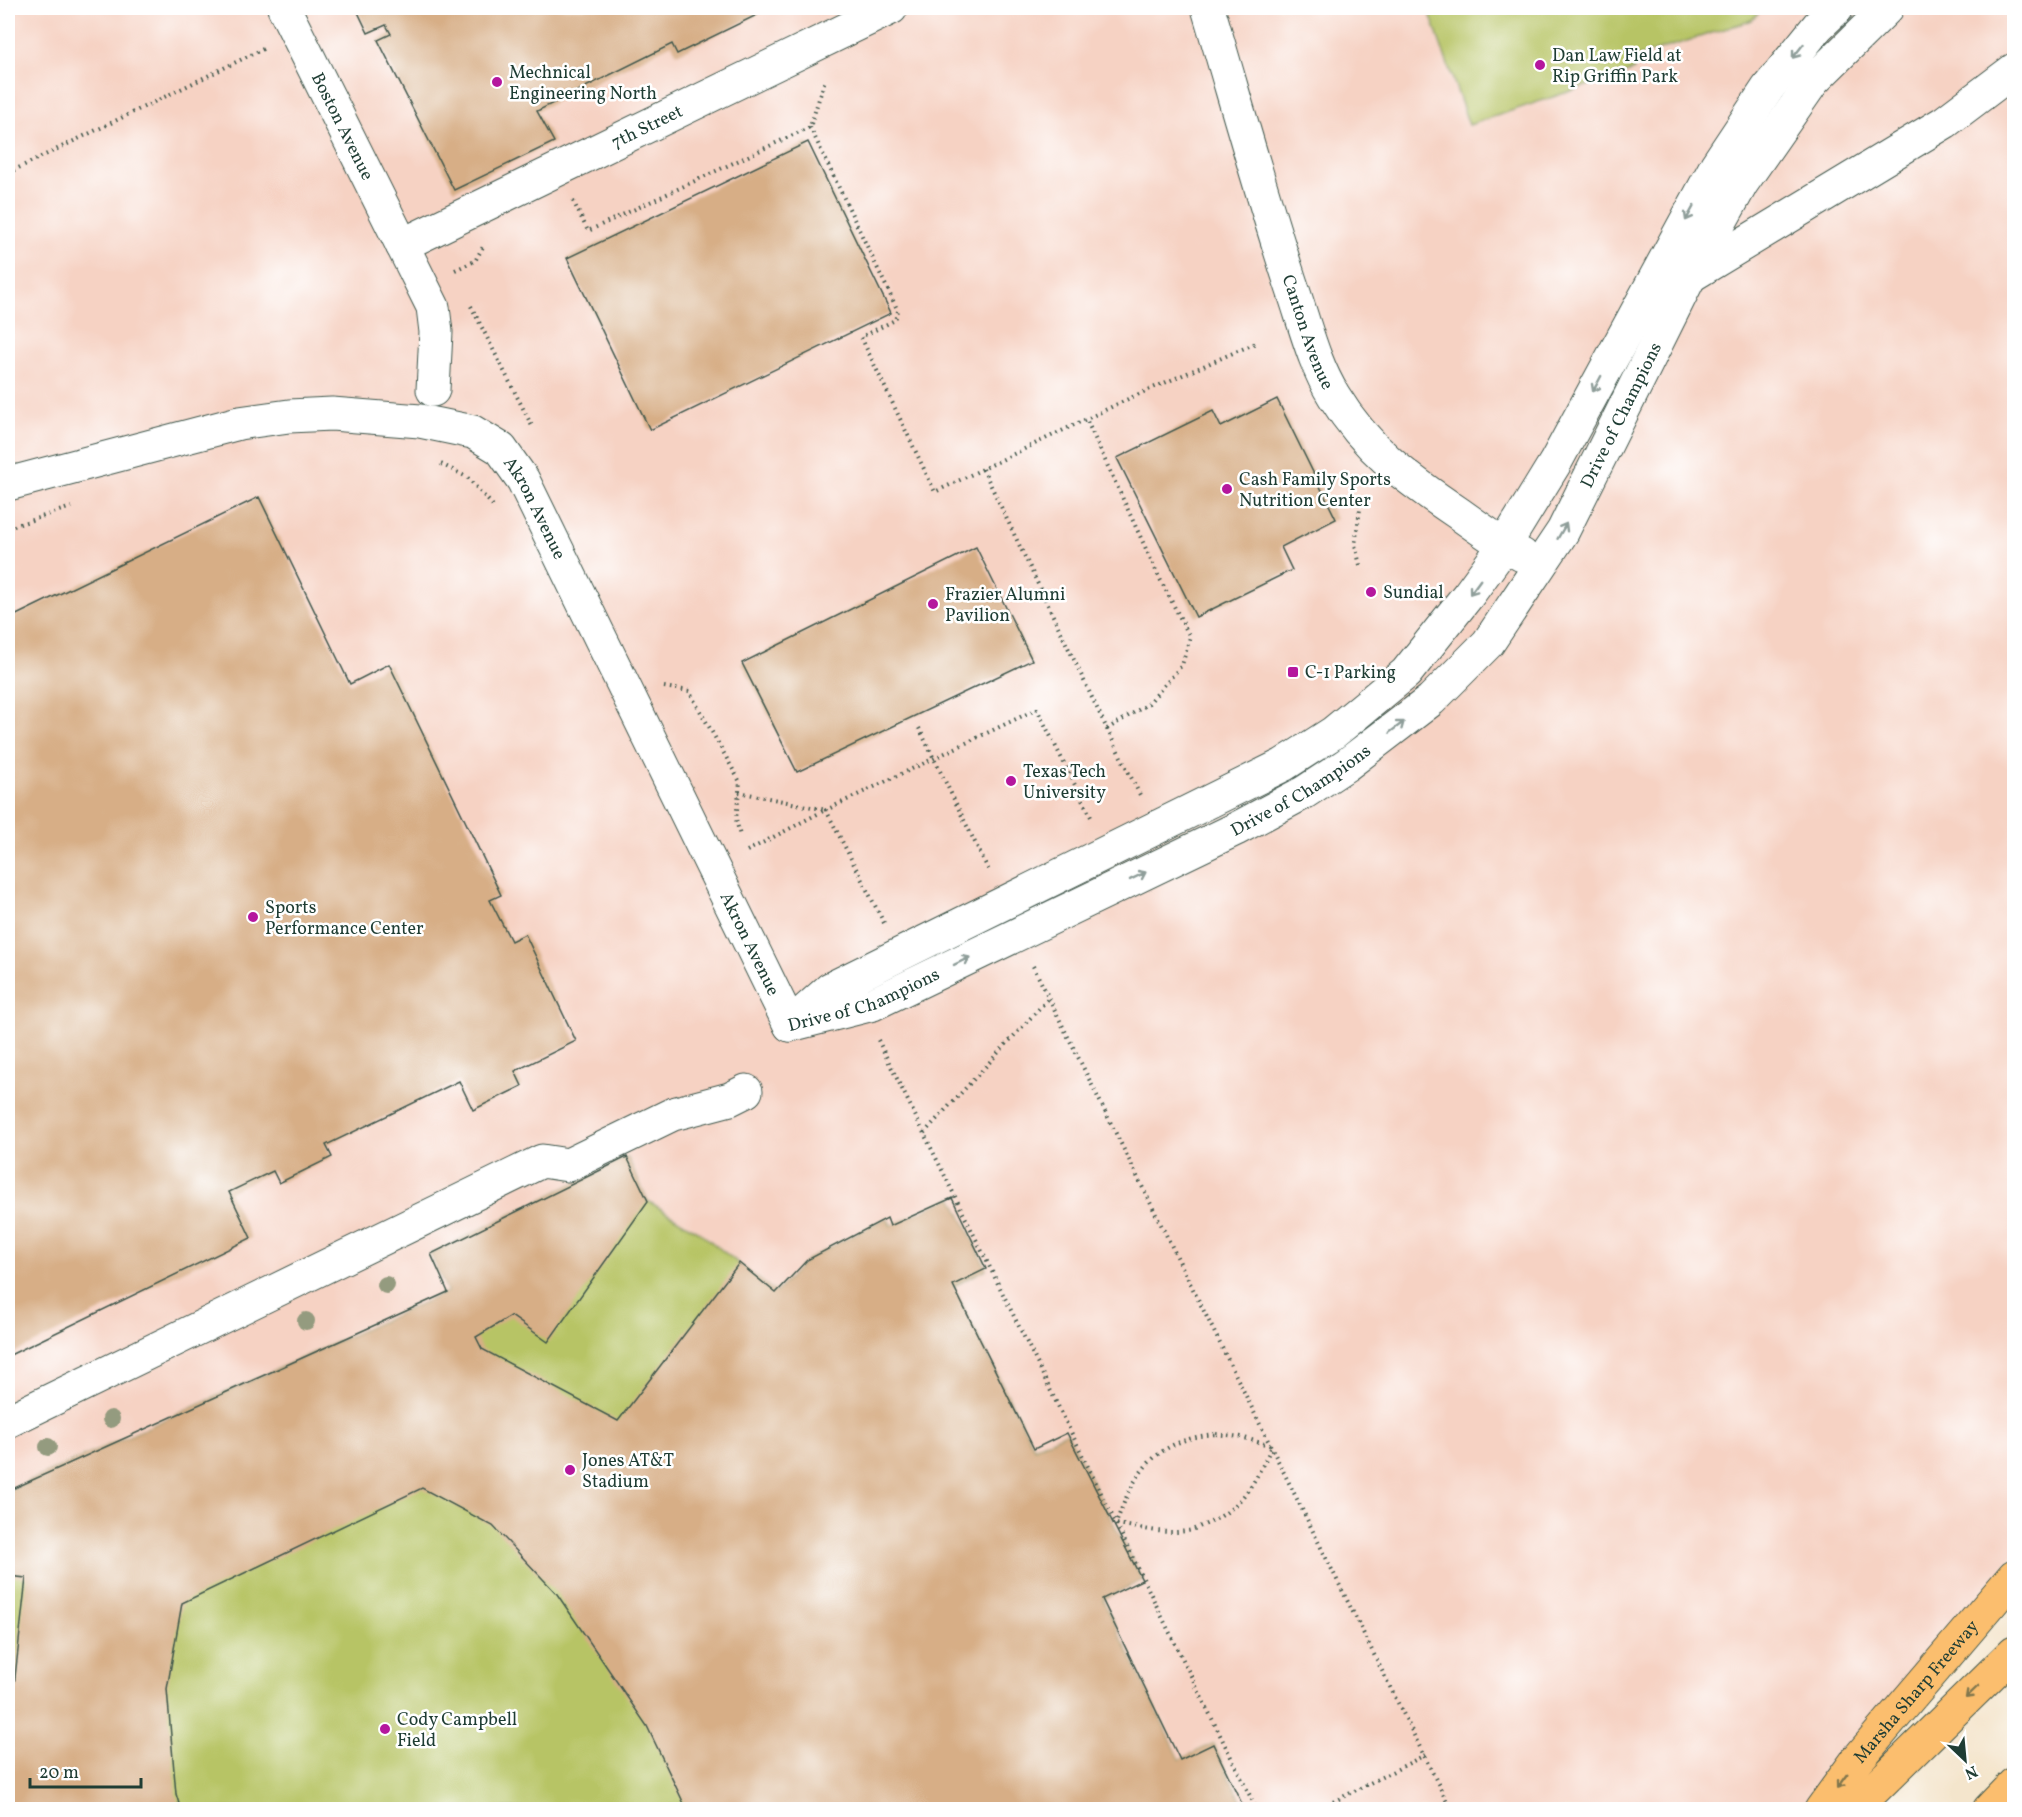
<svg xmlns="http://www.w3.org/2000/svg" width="2022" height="1817" font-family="Vollkorn,serif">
<rect width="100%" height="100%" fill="#fff"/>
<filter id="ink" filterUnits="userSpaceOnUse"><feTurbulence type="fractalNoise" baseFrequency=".0167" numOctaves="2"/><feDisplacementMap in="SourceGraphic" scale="12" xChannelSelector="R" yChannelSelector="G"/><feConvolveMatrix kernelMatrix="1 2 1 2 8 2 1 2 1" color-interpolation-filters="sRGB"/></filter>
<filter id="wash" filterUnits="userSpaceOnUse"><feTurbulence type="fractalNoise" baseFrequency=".008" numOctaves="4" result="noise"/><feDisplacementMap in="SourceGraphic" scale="24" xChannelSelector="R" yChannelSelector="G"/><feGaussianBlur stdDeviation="1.35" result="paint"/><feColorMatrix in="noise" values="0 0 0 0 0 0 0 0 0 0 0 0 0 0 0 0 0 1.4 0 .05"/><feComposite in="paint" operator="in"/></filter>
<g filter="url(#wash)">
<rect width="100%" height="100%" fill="#f4e5cc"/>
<polygon fill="#f6d2c3" points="8,8 2014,8 2014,1555 1808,1809 8,1810"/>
<g fill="#b7c465" stroke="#6b804c" stroke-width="1.5">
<polygon points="1428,8 1763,8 1752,20 1631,59 1634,70 1469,125"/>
<polygon points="627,1157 648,1201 699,1232 776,1293 807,1260 887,1218 891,1226 952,1198 986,1269 953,1286 1034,1448 1067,1433 1142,1580 1102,1599 1180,1760 1213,1744 1245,1809 8,1809 8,1491 448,1292 431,1254"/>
</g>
<g id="blocks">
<g fill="#d7ae86">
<polygon points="356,8 761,8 763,12 677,54 672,44 537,111 554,142 454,190 378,40 391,34 386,25 368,33"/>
<polygon points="808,142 891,313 650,430 567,258"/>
<polygon points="1277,399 1336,519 1281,547 1292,570 1196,617 1117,458 1213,411 1221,427"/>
<polygon points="259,497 350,684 389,664 501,895 490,900 511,941 525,934 576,1041 515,1071 522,1086 473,1110 459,1081 326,1145 332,1157 279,1183 273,1171 229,1192 251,1238 8,1356 8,619"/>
<polygon points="976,547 1032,660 797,772 742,663"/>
<polygon points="627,1157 648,1201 548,1342 511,1316 476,1337 482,1349 618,1421 739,1263 776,1293 807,1260 887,1218 890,1226 952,1198 986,1269 953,1285 1034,1449 1067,1433 1142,1580 1102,1599 1180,1760 1213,1744 1245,1810 687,1810 647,1726 557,1594 493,1526 422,1488 182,1603 167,1689 176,1794 181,1810 8,1810 8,1722 10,1722 26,1578 8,1576 8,1491 448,1292 431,1254"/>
</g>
</g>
</g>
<g filter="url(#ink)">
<use href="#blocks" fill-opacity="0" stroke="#3f564b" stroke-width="1.5"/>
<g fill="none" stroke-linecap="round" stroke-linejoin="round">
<g stroke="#3f564b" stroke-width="35">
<g id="minor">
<path id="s1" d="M284,8L433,307L436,332L433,390"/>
<path id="s2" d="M1208,8C1236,102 1262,197 1293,290C1305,325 1314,364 1334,396C1367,450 1406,478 1458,513C1479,528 1499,543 1522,555"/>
<path id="s3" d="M402,245L891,8"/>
<polyline points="1692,275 1945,122 2014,70"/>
<path id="s4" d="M8,484L239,423L289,416L332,414L420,421L473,432L501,449L523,480L790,1025"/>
<polyline points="793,1022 830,989 1283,765 1333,733 1406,673 1469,594 1504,546 1555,463 1716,166 1768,88 1818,26 1837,8"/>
<path id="s5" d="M790,1025L873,1004L1236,829L1305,792L1346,765L1431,700L1488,643L1563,531L1690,276L1742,183L1813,81L1887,8"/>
<polyline points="8,1421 542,1161 568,1165 673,1114 730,1099 746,1091"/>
</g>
</g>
<g stroke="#3f564b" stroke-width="35">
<g id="major">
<path id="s6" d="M1821,1810L1858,1759L2014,1576"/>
<polyline points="1853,1810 2014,1652"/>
</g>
</g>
<g stroke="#3f564b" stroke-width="35">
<polyline id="highway" points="1989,1810 2014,1784"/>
</g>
<g stroke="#3f564b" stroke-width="4" stroke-dasharray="1.5 4.5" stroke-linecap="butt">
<polyline points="810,127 898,311 895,320 861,337 935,492 1130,398 1256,343"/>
<polyline points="8,173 265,48"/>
<polyline points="573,201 588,231 810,127 825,80"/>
<polyline points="455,270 475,261 484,245"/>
<polyline points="471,306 533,428"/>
<polyline points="441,464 467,477 495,508"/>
<polyline points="983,469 1107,729 1112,726 1148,704 1182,665 1190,637 1159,577 1086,419"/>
<polyline points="8,528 71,507"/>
<polyline points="1360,565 1355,545 1361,502"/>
<polyline points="664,687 689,691 740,782 736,819 740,836"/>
<polyline points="919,728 990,873"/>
<polyline points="1107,729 1141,797"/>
<polyline points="739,792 826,810"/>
<polyline points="747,851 825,810"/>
<polyline points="884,923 826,810 1037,709 1092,819"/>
<polyline points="1033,966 1451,1810"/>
<polyline points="878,1040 1257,1810"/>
<polyline points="924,1133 1049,998"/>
<path d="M1216,1434L1241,1437L1272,1446C1255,1482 1242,1509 1204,1525C1198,1527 1192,1531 1186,1531C1164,1535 1138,1527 1116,1524C1134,1470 1158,1439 1216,1434Z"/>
<polyline points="1317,1810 1425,1755"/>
</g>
<use href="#minor" stroke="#fff" stroke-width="33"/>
<use href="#major" stroke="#fbbe6e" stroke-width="33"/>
<use href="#highway" stroke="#fbbe6e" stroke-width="33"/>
</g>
<g fill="#949b7f">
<circle cx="386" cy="1285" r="9"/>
<circle cx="306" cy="1321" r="9"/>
<circle cx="111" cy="1419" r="9"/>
<circle cx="48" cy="1447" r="9"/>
</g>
<defs><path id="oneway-shaft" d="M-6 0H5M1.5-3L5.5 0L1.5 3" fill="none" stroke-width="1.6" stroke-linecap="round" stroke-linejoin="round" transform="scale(1.5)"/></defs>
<g stroke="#8f9e9a">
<use href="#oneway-shaft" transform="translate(1798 51) rotate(128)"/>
<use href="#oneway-shaft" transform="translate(1690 213) rotate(119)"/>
<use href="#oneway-shaft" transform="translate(1597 384) rotate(118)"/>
<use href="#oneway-shaft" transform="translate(1562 531) rotate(-60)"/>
<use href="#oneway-shaft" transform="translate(1475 587) rotate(126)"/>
<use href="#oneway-shaft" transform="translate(1397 727) rotate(-37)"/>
<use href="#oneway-shaft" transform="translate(1138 876) rotate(-26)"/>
<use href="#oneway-shaft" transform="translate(962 961) rotate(-26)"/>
</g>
<g stroke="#82774e">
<use href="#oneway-shaft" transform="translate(1972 1692) rotate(136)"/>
<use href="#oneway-shaft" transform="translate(1842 1781) rotate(126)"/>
</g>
</g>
<g fill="#b5179e" stroke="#fff" stroke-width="2">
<circle cx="1540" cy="65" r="6"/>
<circle cx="497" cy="82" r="6"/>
<circle cx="1227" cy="489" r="6"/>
<circle cx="1371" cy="592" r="6"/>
<circle cx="933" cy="604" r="6"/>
<rect x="1287" y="666" width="12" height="12" rx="3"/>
<circle cx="1011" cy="781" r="6"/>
<circle cx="253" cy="917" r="6"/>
<circle cx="570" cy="1470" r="6"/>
<circle cx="385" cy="1729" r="6"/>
</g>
<g text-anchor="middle" stroke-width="5" stroke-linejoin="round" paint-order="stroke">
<g font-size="18" fill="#1f3d34" stroke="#fff" text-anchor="start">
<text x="1552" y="61">Dan Law Field at<tspan x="1552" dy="21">Rip Griffin Park</tspan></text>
<text x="509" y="78">Mechnical<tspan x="509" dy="21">Engineering North</tspan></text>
<text x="1239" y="485">Cash Family Sports<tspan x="1239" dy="21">Nutrition Center</tspan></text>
<text x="1383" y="598">Sundial</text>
<text x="945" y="600">Frazier Alumni<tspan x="945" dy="21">Pavilion</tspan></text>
<text x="1305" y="678">C-1 Parking</text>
<text x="1023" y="777">Texas Tech<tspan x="1023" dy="21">University</tspan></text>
<text x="265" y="913">Sports<tspan x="265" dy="21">Performance Center</tspan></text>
<text x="582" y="1466">Jones AT&amp;T<tspan x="582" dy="21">Stadium</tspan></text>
<text x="397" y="1725">Cody Campbell<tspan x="397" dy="21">Field</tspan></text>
</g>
<g font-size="18" fill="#1f3d34" stroke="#fff">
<text dy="6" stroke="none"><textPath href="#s1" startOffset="132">Boston Avenue</textPath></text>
<text dy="6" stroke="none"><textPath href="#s3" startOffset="272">7th Street</textPath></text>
<text dy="6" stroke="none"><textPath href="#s2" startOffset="339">Canton Avenue</textPath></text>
<text dy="6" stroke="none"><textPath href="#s5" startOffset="1068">Drive of Champions</textPath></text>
<text dy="6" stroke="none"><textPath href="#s4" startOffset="576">Akron Avenue</textPath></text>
<text dy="6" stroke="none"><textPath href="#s5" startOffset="564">Drive of Champions</textPath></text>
<text dy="6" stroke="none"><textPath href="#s4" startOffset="1062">Akron Avenue</textPath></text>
<text dy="6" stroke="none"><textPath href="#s5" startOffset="78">Drive of Champions</textPath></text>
<text dy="6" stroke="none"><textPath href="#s6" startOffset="152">Marsha Sharp Freeway</textPath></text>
</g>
</g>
<rect width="2022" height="1817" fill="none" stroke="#fff" stroke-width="30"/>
<g transform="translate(1965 1760) rotate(154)" stroke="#ffffff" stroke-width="4.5" paint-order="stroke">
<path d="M0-4.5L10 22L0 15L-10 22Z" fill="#1f3d34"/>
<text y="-9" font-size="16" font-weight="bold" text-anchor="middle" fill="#1f3d34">N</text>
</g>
<path d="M30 1778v9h111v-9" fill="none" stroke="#1f3d34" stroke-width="3"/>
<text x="39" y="1778" font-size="18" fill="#1f3d34" stroke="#ffffff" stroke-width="4.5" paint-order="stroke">20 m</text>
</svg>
